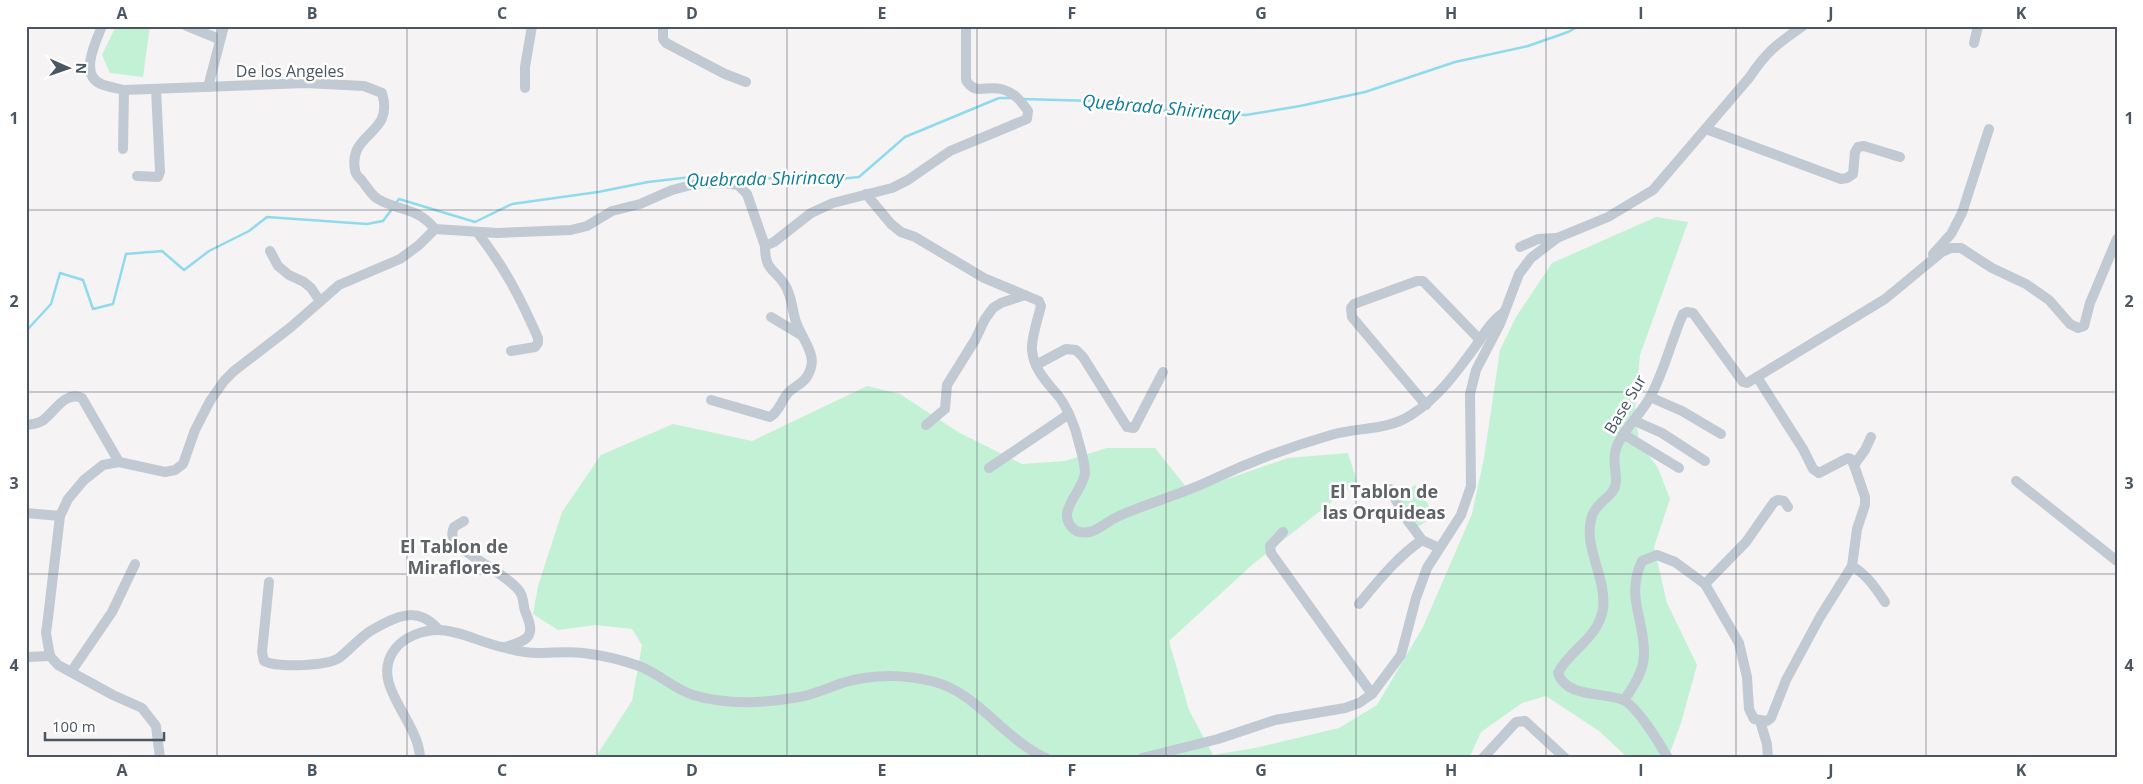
<svg xmlns="http://www.w3.org/2000/svg" width="2143" height="784" font-family="'Open Sans',sans-serif">
<rect width="100%" height="100%" fill="#f5f3f3"/>
<g fill="#c3f1d5">
<polygon points="116,26 150,26 143,77 110,73 102,55"/>
<polygon points="1656,217 1688,222 1640,355 1635,408 1639,442 1658,468 1670,499 1654,547 1667,603 1697,665 1681,723 1668,758 1628,758 1599,731 1546,696 1522,703 1481,732 1469,758 595,758 632,701 642,645 632,629 596,625 558,630 533,614 538,586 562,512 601,455 673,424 752,441 867,386 900,394 958,432 1022,464 1065,461 1107,448 1155,448 1187,488 1210,485 1288,458 1348,453 1357,482 1253,564 1169,641 1189,710 1213,755 1255,748 1339,728 1377,705 1423,627 1472,514 1484,458 1500,350 1516,317 1552,263"/>
<polygon points="1415,485 1435,515 1418,527 1398,497"/>
</g>
<g fill="none" stroke-linecap="round" stroke-linejoin="round">
<g stroke="#90daee" stroke-width="2.5">
<polyline points="1022,99 1094,101 1176,112 1246,115 1300,106 1365,92 1455,62 1528,46 1568,32 1579,26"/>
<polyline points="395,204 399,199 475,222 512,204 598,192 648,182 700,176 830,180 859,177 905,137 999,98 1011,98"/>
<polyline points="26,334 27,330 51,304 60,273 83,280 93,309 113,304 126,254 162,251 184,270 209,251 249,231 267,217 367,224 383,221 392,209"/>
</g>
<g stroke="#c1cad2" stroke-width="10">
<path d="M102,26C96,41 79,75 101,84C108,87 117,88 124,90L305,83L364,86L382,93C395,136 348,131 355,170C355,175 360,178 363,182C367,187 372,196 378,199C400,212 416,206 435,229"/>
<polyline points="187,26 219,39"/>
<polyline points="663,26 663,39 666,43 725,74 746,82"/>
<polyline points="1974,43 1978,26"/>
<polyline points="208,87 224,26"/>
<polyline points="525,88 525,67 532,26"/>
<polyline points="1706,129 1841,179 1847,178 1853,174 1855,152 1858,147 1864,146 1900,157"/>
<polyline points="123,149 124,90"/>
<polyline points="137,176 158,177 160,172 156,89"/>
<path d="M866,194L891,224L901,232L915,237L984,278L1039,301L1041,306C1038,318 1031,339 1032,350C1034,371 1048,383 1060,398C1067,408 1072,420 1076,432C1079,445 1085,460 1085,473C1083,492 1053,513 1075,530C1079,533 1088,533 1093,531C1102,527 1110,520 1119,516C1148,503 1179,495 1207,482C1247,463 1289,447 1331,435C1358,427 1387,431 1411,415C1438,398 1456,373 1475,347C1484,334 1491,321 1504,312"/>
<path d="M435,229L497,233L571,230L587,226L612,211L640,204L672,190L695,184L725,183L738,185L747,194L765,246L774,242L811,213L833,203L892,188L908,180L950,151L1027,119L1028,111C1021,101 1014,92 1001,89C986,85 975,96 966,80V26"/>
<path d="M477,232C505,268 520,297 538,338V343L535,347L511,351"/>
<polyline points="1520,247 1538,239 1557,238"/>
<polyline points="270,251 278,266 289,275 304,282 311,288 320,301"/>
<polyline points="1933,254 1951,234 1962,213 1989,129"/>
<polyline points="771,317 801,335"/>
<polyline points="1036,365 1066,349 1076,350 1083,357 1127,427 1134,428 1163,372"/>
<polyline points="1757,377 1803,449 1813,469 1819,473 1848,458 1851,459 1854,465"/>
<polyline points="1650,397 1682,411 1721,434"/>
<path d="M711,400L770,417C779,412 781,401 788,393C793,387 801,385 806,378C821,357 803,342 796,322C792,310 792,296 785,285C774,268 765,271 765,246"/>
<polyline points="1426,405 1352,317 1351,308 1354,304 1417,281 1423,281 1480,340"/>
<polyline points="1635,421 1662,433 1705,461"/>
<path d="M26,425C32,424 37,424 42,421C54,413 65,390 82,398L119,462"/>
<polyline points="926,425 945,409 947,385 975,340 985,319 993,308 1001,303 1025,295"/>
<polyline points="1623,434 1679,468"/>
<polyline points="989,468 1069,414"/>
<polyline points="2016,481 2117,561"/>
<polyline points="1390,489 1405,517 1422,540"/>
<polyline points="26,513 60,516"/>
<path d="M464,521L454,527C451,534 452,537 456,544C472,558 510,577 520,592C524,598 523,605 525,611C536,636 530,640 505,647"/>
<polyline points="1283,532 1270,546 1271,553 1372,694"/>
<path d="M1852,566C1867,575 1875,587 1885,602"/>
<path d="M269,582L262,652L264,661C278,668 326,666 339,658C348,651 356,642 365,635C369,631 376,628 381,625C404,613 421,609 439,630"/>
<polyline points="1705,584 1746,542 1774,502 1778,500 1784,501 1788,507"/>
<path d="M1359,604C1378,581 1397,557 1422,540L1439,548"/>
<polyline points="26,657 50,656"/>
<polyline points="71,672 112,612 135,564"/>
<path d="M1624,700C1632,689 1644,670 1644,655C1645,619 1625,597 1642,561L1657,555L1675,562L1705,584L1739,643L1747,677L1749,709L1754,719L1767,721L1771,718L1786,680L1820,617L1852,566L1857,529L1865,505V497L1854,465L1865,450L1871,437"/>
<polyline points="1760,721 1767,744 1768,758"/>
<polyline points="160,758 156,726 142,708 113,695 58,665 50,656 46,633 48,618 60,516 68,499 84,480 103,465 119,462 165,472 175,470 183,464 195,430 210,401 224,381 234,371 291,327 339,285 400,259 419,245 435,229"/>
<path d="M420,758C419,720 368,684 395,649C404,637 423,630 438,630C458,630 482,643 502,647C513,650 526,653 538,653C553,653 568,651 583,653C601,655 622,660 639,666C658,673 674,689 693,695C726,705 766,703 799,697C813,695 828,688 842,683C872,674 904,674 935,682C977,693 1005,740 1046,758"/>
<path d="M1142,758L1218,739L1275,720L1345,708L1359,703L1372,694L1401,655L1416,598L1427,568L1461,515L1471,486L1470,394L1476,370L1500,324L1519,274L1531,258L1557,238L1608,217L1653,190L1749,78C1767,51 1777,44 1803,26"/>
<polyline points="1483,758 1516,722 1525,721 1565,758"/>
<path d="M1668,758C1660,744 1637,706 1623,700C1604,692 1566,698 1558,673C1569,650 1598,639 1603,609C1607,577 1582,546 1592,516C1597,502 1611,498 1615,487C1619,475 1611,463 1616,449C1621,432 1640,415 1649,399C1664,373 1671,341 1683,314L1687,312L1693,313L1743,382L1747,383L1885,299L1942,252L1951,248H1961L1992,268L2026,284L2049,300L2070,324L2078,328L2084,326L2090,303L2117,239"/>
</g>
</g>
<path fill="none" stroke="#4a5661" stroke-width="1" stroke-opacity="0.55" d="M217,26V758M407,26V758M597,26V758M787,26V758M977,26V758M1166,26V758M1356,26V758M1546,26V758M1736,26V758M1926,26V758M26,210H2117M26,392H2117M26,574H2117"/>
<g text-anchor="middle" stroke-width="5" stroke-linejoin="round" paint-order="stroke">
<g font-size="16" fill="#4a5661" stroke="#fff">
<text x="290" y="77">De los Angeles</text>
<text transform="translate(1625 404) rotate(-59)" y="6">Base Sur</text>
</g>
<g font-size="18" font-style="italic" fill="#0c7c9b" stroke="#fff">
<text transform="translate(1161 108) rotate(5)" y="6">Quebrada Shirincay</text>
<text transform="translate(765 179) rotate(-1)" y="6">Quebrada Shirincay</text>
</g>
<g font-size="18" font-weight="bold" fill="#5f6368" stroke="#fff">
<text x="1384" y="498">El Tablon de<tspan x="1384" dy="21">las Orquideas</tspan></text>
<text x="454" y="553">El Tablon de<tspan x="454" dy="21">Miraflores</tspan></text>
</g>
</g>
<rect width="2143" height="784" fill="none" stroke="#ffffff" stroke-width="55"/>
<g transform="translate(68 68) rotate(92)" stroke="#ffffff" stroke-width="4" paint-order="stroke">
<path d="M0-4L9 19L0 12L-9 19Z" fill="#4a5661"/>
<text y="-8" font-size="14" font-weight="bold" text-anchor="middle" fill="#4a5661">N</text>
</g>
<path d="M45 732v8h119v-8" fill="none" stroke="#4a5661" stroke-width="2.5"/>
<text x="52" y="732" font-size="15" fill="#4a5661" stroke="#ffffff" stroke-width="4" paint-order="stroke">100 m</text>
<rect x="28" y="28" width="2088" height="728" fill="none" stroke="#4a5661" stroke-width="2"/>
<g font-size="16" text-anchor="middle" font-weight="bold" fill="#4a5661">
<text x="122" y="19">A</text>
<text x="312" y="19">B</text>
<text x="502" y="19">C</text>
<text x="692" y="19">D</text>
<text x="882" y="19">E</text>
<text x="1072" y="19">F</text>
<text x="1261" y="19">G</text>
<text x="1451" y="19">H</text>
<text x="1641" y="19">I</text>
<text x="1831" y="19">J</text>
<text x="2021" y="19">K</text>
<text x="14" y="124">1</text>
<text x="2129" y="124">1</text>
<text x="14" y="307">2</text>
<text x="2129" y="307">2</text>
<text x="14" y="489">3</text>
<text x="2129" y="489">3</text>
<text x="14" y="671">4</text>
<text x="2129" y="671">4</text>
<text x="122" y="776">A</text>
<text x="312" y="776">B</text>
<text x="502" y="776">C</text>
<text x="692" y="776">D</text>
<text x="882" y="776">E</text>
<text x="1072" y="776">F</text>
<text x="1261" y="776">G</text>
<text x="1451" y="776">H</text>
<text x="1641" y="776">I</text>
<text x="1831" y="776">J</text>
<text x="2021" y="776">K</text>
</g>
</svg>
